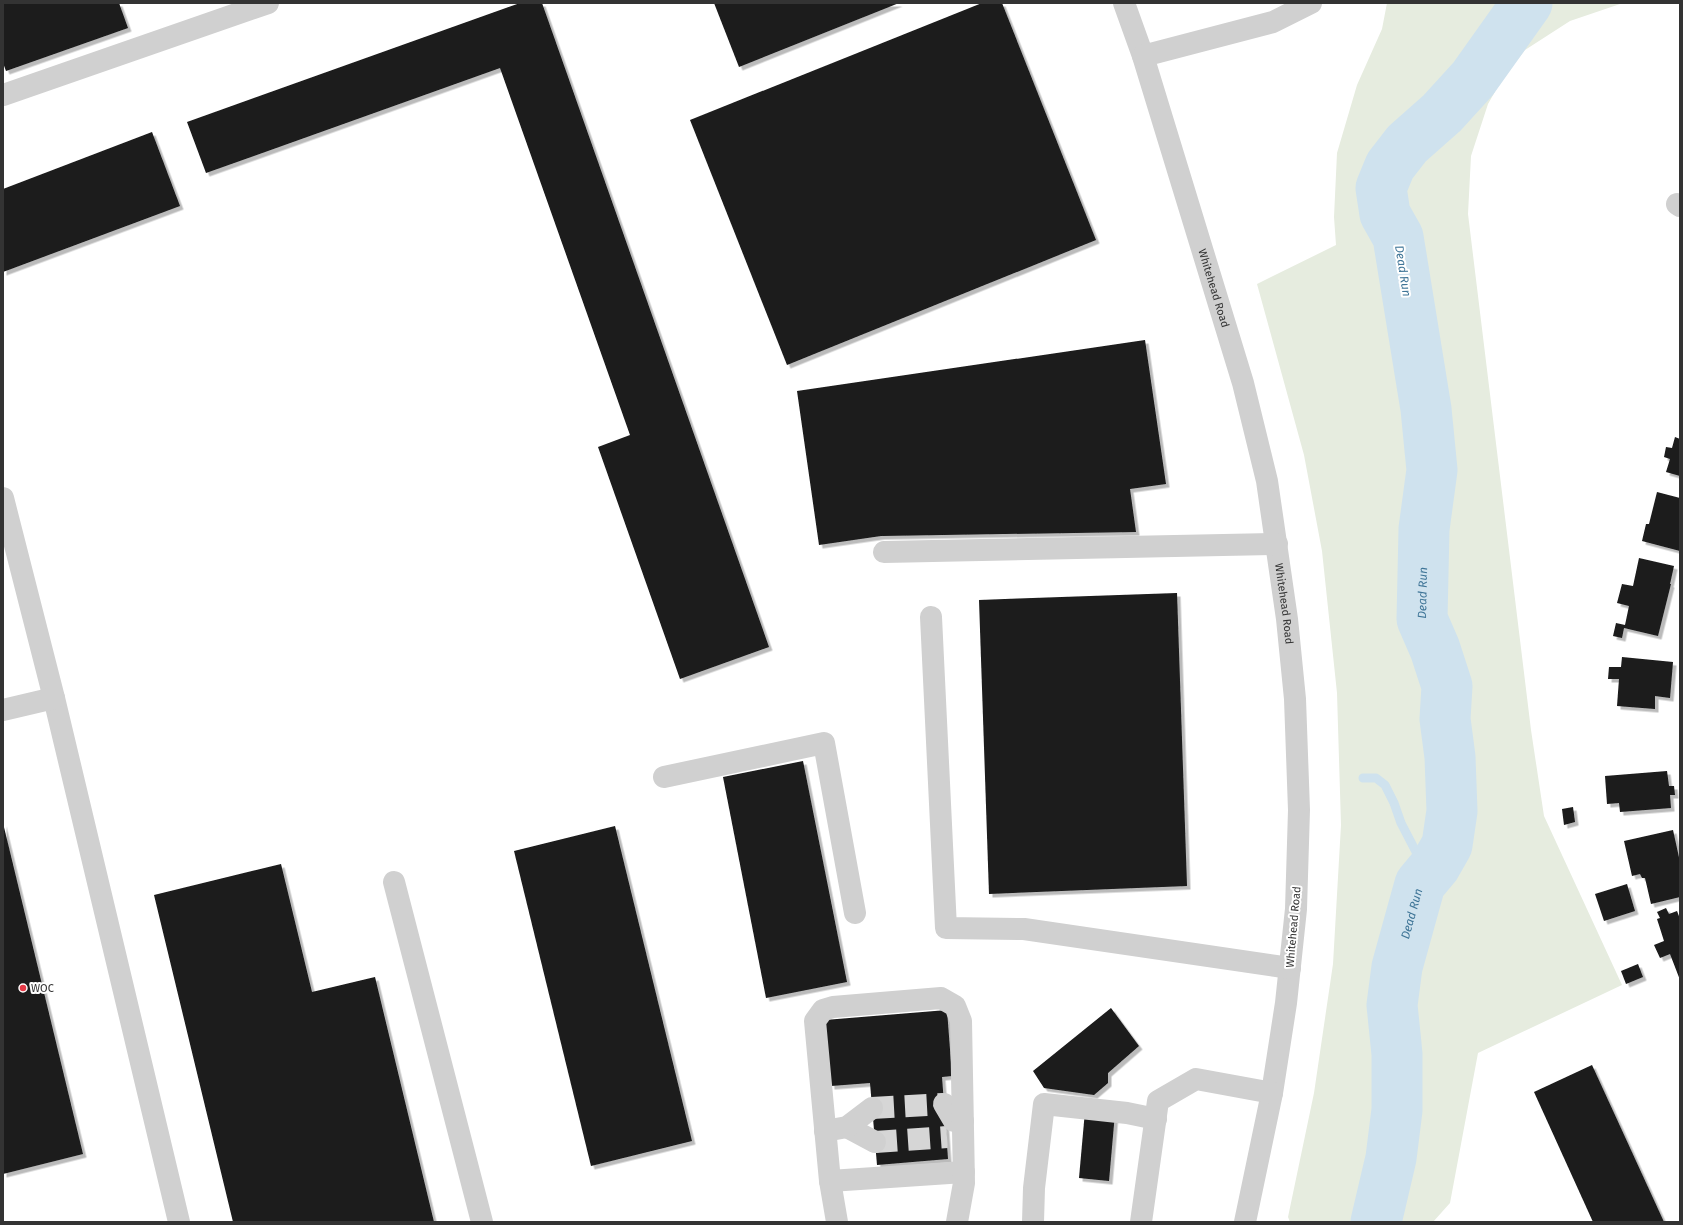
<svg xmlns="http://www.w3.org/2000/svg" width="1683" height="1225" font-family="'Fira Sans',sans-serif">
<defs>
<filter id="shadow"><feDropShadow dx="3.5" dy="3.5" stdDeviation="0" flood-color="#0004"/></filter>
</defs>
<rect width="100%" height="100%" fill="#fff"/>
<polygon fill="#e6ecdf" points="1387,3 1623,3 1570,21 1525,50 1501,81 1488,104 1471,156 1468,214 1531,730 1544,816 1622,985 1478,1053 1450,1203 1433,1222 1290,1222 1288,1217 1314,1093 1333,964 1341,825 1337,693 1322,551 1304,455 1257,284 1336,245 1334,217 1337,153 1357,85 1382,29"/>
<g fill="none" stroke-linecap="round" stroke-linejoin="round">
<g stroke="#cfe2ee" stroke-width="9">
<polyline points="1517,17 1518,3"/>
<polyline points="1363,778 1376,778 1385,785 1394,803 1401,823 1428,875"/>
</g>
<path stroke="#cfe2ee" stroke-width="51" id="s1" d="M1376,1222L1391,1158L1397,1110V1054L1392,1005L1397,967L1420,884L1435,866L1447,845L1452,811L1450,757L1445,719L1447,686L1435,649L1422,619L1424,529L1432,470L1426,409L1398,237L1385,214L1381,188L1390,166L1407,144L1442,113L1473,79L1527,3"/>
</g>
<g fill="#1a1a1a" filter="url(#shadow)">
<polygon points="3,3 119,3 128,28 6,71 3,63"/>
<polygon points="520,3 542,3 769,647 680,679 598,447 630,435 500,68 206,173 187,122"/>
<polygon points="714,3 899,3 739,67"/>
<polygon points="982,3 1002,3 1096,240 787,365 690,120"/>
<polygon points="152,132 180,206 3,272 3,189"/>
<polygon points="1145,340 1166,484 1130,489 1136,532 881,536 819,545 797,391"/>
<polygon points="1675,437 1680,439 1680,476 1666,472 1670,459 1664,457 1666,447 1672,448"/>
<polygon points="1657,492 1680,498 1680,551 1642,541 1646,524 1649,524"/>
<polygon points="1639,558 1674,566 1670,584 1671,584 1658,636 1624,628 1622,638 1613,636 1616,623 1625,625 1629,606 1617,603 1622,584 1633,586"/>
<polygon points="1177,593 1187,886 989,894 979,600"/>
<polygon points="1622,657 1673,662 1670,698 1655,696 1655,709 1617,706 1619,679 1608,679 1609,667 1621,667"/>
<polygon points="803,761 847,982 766,998 723,777"/>
<polygon points="1667,771 1669,786 1674,786 1675,795 1670,795 1671,808 1620,812 1619,803 1607,804 1605,776"/>
<polygon points="1573,807 1575,822 1564,825 1562,809"/>
<polygon points="3,823 83,1154 3,1174"/>
<polygon points="615,826 692,1141 591,1166 514,851"/>
<polygon points="1673,830 1680,862 1680,897 1651,904 1645,878 1642,878 1640,874 1632,876 1624,841"/>
<polygon points="281,864 312,992 375,977 434,1222 233,1222 154,895"/>
<polygon points="1627,884 1635,911 1604,921 1595,894"/>
<polygon points="1666,908 1669,914 1677,911 1680,919 1680,980 1670,954 1660,958 1654,945 1664,941 1657,919 1660,918 1657,912"/>
<polygon points="1638,964 1643,977 1626,984 1621,971"/>
<polygon points="1111,1008 1139,1046 1108,1073 1108,1083 1094,1095 1044,1088 1033,1071"/>
<polygon points="947,1010 952,1076 942,1077 948,1159 877,1165 870,1083 831,1086 825,1020"/>
<polygon points="1592,1065 1664,1222 1593,1222 1534,1092"/>
<polygon points="1085,1111 1115,1113 1109,1181 1079,1178"/>
</g>
<g fill="none" stroke-linecap="round" stroke-linejoin="round">
<g stroke="#d6d6d6" stroke-width="22" stroke-dasharray="22 11" stroke-linecap="butt">
<polyline points="872,1108 944,1104"/>
<polyline points="875,1142 947,1137"/>
</g>
<g stroke="#d0d0d0" stroke-width="22">
<path id="s2" d="M1124,3L1143,56L1243,383L1267,481L1287,619L1295,699L1299,810L1296,909L1286,1003L1272,1093L1245,1222"/>
<polyline points="1143,56 1273,22 1311,3"/>
<polyline points="3,95 268,3"/>
<polyline points="1677,204 1680,206"/>
<polyline points="3,498 54,698 179,1222"/>
<polyline points="884,552 1277,544"/>
<polyline points="931,617 946,928 1024,929 1290,968"/>
<polyline points="3,710 54,698"/>
<polyline points="664,777 824,743 855,913"/>
<polyline points="394,882 482,1222"/>
<polyline points="944,1104 954,1121 963,1121"/>
<polyline points="847,1127 875,1142"/>
<polyline points="825,1131 847,1127 872,1108"/>
<polyline points="830,1181 964,1172"/>
<polyline points="837,1222 830,1181 815,1021 823,1010 833,1007 941,998 955,1006 961,1021 964,1183 957,1222"/>
<polyline points="1033,1222 1034,1188 1044,1104 1127,1113 1156,1119"/>
<polyline points="1141,1222 1158,1101 1196,1079 1272,1093"/>
</g>
</g>
<circle fill="#e63946" stroke="#fff" stroke-width="1.5" cx="23" cy="988" r="4"/>
<g text-anchor="middle" stroke-width="4" stroke-linejoin="round" paint-order="stroke">
<g font-size="11" fill="#333" stroke="#fff">
<text dy="4" stroke="none"><textPath href="#s2" startOffset="299">Whitehead Road</textPath></text>
<text dy="4" stroke="none"><textPath href="#s2" startOffset="623">Whitehead Road</textPath></text>
<text transform="translate(1293 927) rotate(-85)" y="4">Whitehead Road</text>
</g>
<g font-size="11" fill="#333" stroke="#fff" text-anchor="start">
<text x="31" y="992">WOC</text>
</g>
<g font-size="12" font-style="italic" fill="#3f7597" stroke="#fff">
<text transform="translate(1403 271) rotate(81)" y="4">Dead Run</text>
<text dy="4" stroke="none"><textPath href="#s1" startOffset="649">Dead Run</textPath></text>
<text dy="4" stroke="none"><textPath href="#s1" startOffset="313">Dead Run</textPath></text>
</g>
</g>
<rect width="1683" height="1225" fill="none" stroke="#333333" stroke-width="8"/>
</svg>
